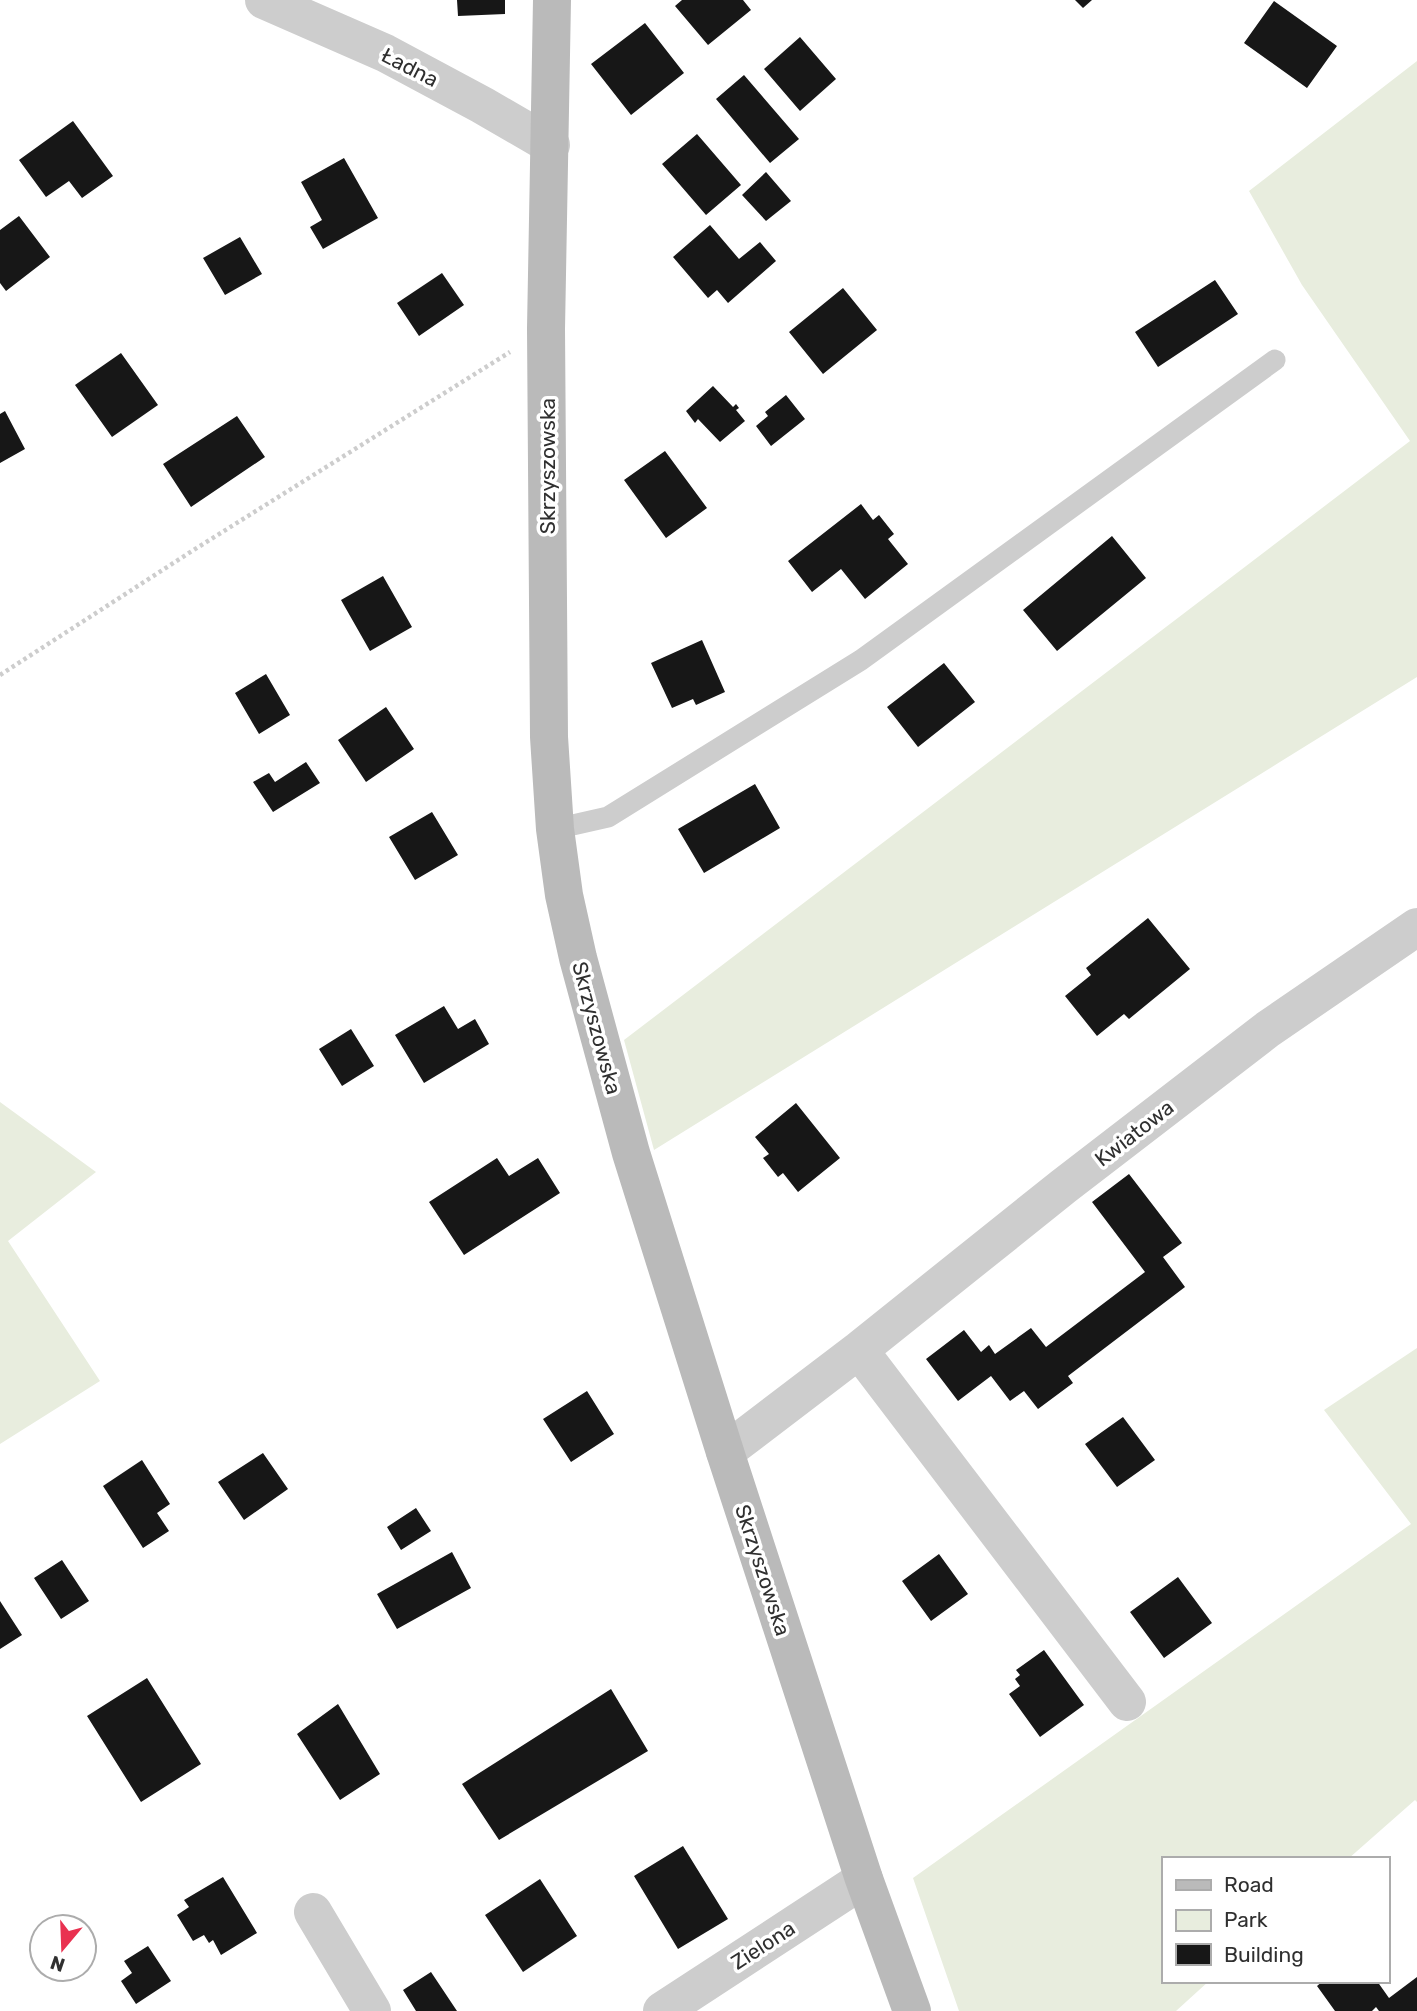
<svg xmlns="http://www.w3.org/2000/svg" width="1417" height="2011" font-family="Rubik,sans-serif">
<rect width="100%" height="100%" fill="#fff"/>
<path fill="#e8edde" d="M1417,61V677L654,1150L624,1040L1410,441L1302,285L1249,191Z
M0,1102L96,1172L8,1241L100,1381L0,1444Z
M1417,1348V1802L1415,1800L1348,1859H1163V1981H1209L1176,2011H959L913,1878L1411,1524L1324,1410Z"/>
<path fill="#171717" d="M457,0H505V14L458,16Z
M682,0H743L751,10L708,45L675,6Z
M1075,0H1092L1083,8Z
M1274,1L1337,46L1307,88L1244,43Z
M645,23L684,73L631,115L591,64Z
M800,37L836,79L800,111L764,69Z
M744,75L799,139L770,163L716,99Z
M73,121L113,176L82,198L69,181L46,197L19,160Z
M697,134L741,185L706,215L662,164Z
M344,158L378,218L323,249L310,227L322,220L301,182Z
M766,172L791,201L766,221L742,195Z
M19,216L50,257L6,291L0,283V230Z
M710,225L739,259L760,242L776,261L728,303L717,290L708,298L673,257Z
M240,237L262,274L225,295L203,258Z
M442,273L464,305L419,336L397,303Z
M1215,280L1238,314L1158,367L1135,332Z
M843,288L877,330L823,374L789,332Z
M121,353L158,405L112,437L75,385Z
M713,386L733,407L736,404L739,408L736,410L745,421L720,442L698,419L695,423L686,411Z
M786,395L805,419L771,446L756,426L768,416L765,412Z
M5,411L25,449L0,463V414Z
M237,416L265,457L191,507L163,464Z
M665,451L707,508L666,538L624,480Z
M861,504L873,520L879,515L894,534L888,539L908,564L865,599L841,569L812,592L788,561Z
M1112,536L1146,578L1057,651L1023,610Z
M383,576L412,627L370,651L341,600Z
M702,640L725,692L696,705L693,699L672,708L651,663Z
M944,663L975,702L918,747L887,707Z
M266,674L290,715L259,734L235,693Z
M386,707L414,749L366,782L338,740Z
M306,762L320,783L273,812L253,782L269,773L275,782Z
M755,784L780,828L704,873L678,829Z
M432,812L458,855L415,880L389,837Z
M1148,918L1190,969L1129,1019L1124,1014L1097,1036L1065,996L1091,975L1086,968Z
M444,1006L458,1029L475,1019L489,1044L424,1083L395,1035Z
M351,1029L374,1066L342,1086L319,1049Z
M796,1103L840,1158L798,1192L783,1173L778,1177L763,1158L769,1154L755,1137Z
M497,1158L509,1176L538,1158L560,1193L464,1255L429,1202Z
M1129,1174L1182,1243L1163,1257L1185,1287L1068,1376L1073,1383L1038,1409L1024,1391L1010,1401L991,1376L958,1401L926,1359L964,1330L981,1352L989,1345L995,1354L1031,1328L1046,1347L1145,1272L1092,1202Z
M587,1391L614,1434L571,1462L543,1419Z
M1123,1417L1155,1460L1117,1487L1085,1444Z
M263,1453L288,1489L244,1520L218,1482Z
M142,1460L170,1504L157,1513L169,1531L143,1548L103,1486Z
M416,1508L431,1531L401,1550L387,1527Z
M452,1552L471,1588L397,1629L377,1594Z
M939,1554L968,1594L931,1621L902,1581Z
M62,1560L89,1601L61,1619L34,1578Z
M1178,1577L1212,1623L1164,1658L1130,1612Z
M0,1601L22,1635L0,1649Z
M1044,1650L1084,1705L1040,1737L1009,1694L1020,1686L1015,1679L1020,1675L1016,1670Z
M147,1678L201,1764L141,1802L87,1716Z
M611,1689L648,1751L499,1840L462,1784Z
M338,1704L380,1774L340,1800L297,1734Z
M683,1846L728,1919L678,1949L634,1876Z
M223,1877L257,1933L221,1955L213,1940L209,1943L204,1935L193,1941L177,1915L189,1907L184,1900Z
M540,1879L577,1936L523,1972L485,1915Z
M148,1946L171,1981L136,2004L121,1981L132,1973L124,1961Z
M431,1972L457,2011H416L403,1990Z
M1417,1977V2011H1379L1376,2007L1372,2011H1335L1317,1986L1323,1981H1377L1389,1998Z"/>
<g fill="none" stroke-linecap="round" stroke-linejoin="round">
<path stroke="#cdcdcd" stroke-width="4.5" stroke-dasharray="3.5 3.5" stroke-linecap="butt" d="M0,675L192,551L510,352"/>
<path stroke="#cdcdcd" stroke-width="21" d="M555,829L608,817L861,660L1275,360"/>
<path stroke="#cdcdcd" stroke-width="38" d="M264,0L385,53L482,105L551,145
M859,1350L1127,1702
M725,1452L859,1350L1064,1186L1268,1029L1417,927
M313,1912L372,2011
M662,2011L864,1879"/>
<path stroke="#bababa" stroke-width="38" d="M552,0L546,329L549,737L555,829L564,895L578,958L631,1153L725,1452L864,1879L912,2011"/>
</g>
<g text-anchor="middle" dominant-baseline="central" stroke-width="7" stroke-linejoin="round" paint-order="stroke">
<g font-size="21" fill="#303030" stroke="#fff">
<text transform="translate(410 67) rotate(27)">Ładna</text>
<text transform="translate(547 466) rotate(-90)">Skrzyszowska</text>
<text transform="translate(597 1028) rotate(75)">Skrzyszowska</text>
<text transform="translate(1134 1133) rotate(-38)">Kwiatowa</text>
<text transform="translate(763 1570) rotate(72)">Skrzyszowska</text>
<text transform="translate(763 1945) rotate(-33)">Zielona</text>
</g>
</g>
<rect x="1162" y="1857" width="228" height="126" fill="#ffffff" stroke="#acacac" stroke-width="2"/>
<rect x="1176" y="1880" width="35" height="10" fill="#bababa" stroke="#acacac" stroke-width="2"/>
<text x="1224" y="1892" font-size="21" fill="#303030">Road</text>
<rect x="1176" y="1910" width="35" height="21" fill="#e8edde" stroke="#acacac" stroke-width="2"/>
<text x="1224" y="1927" font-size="21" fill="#303030">Park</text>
<rect x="1176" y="1944" width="35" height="21" fill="#171717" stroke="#acacac" stroke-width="2"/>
<text x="1224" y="1962" font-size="21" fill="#303030">Building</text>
<g transform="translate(63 1948) rotate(199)"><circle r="33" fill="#ffffff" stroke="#acacac" stroke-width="2"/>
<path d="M0-5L12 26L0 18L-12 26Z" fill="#e93150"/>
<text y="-10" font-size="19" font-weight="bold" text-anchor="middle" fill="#303030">N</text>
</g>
</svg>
